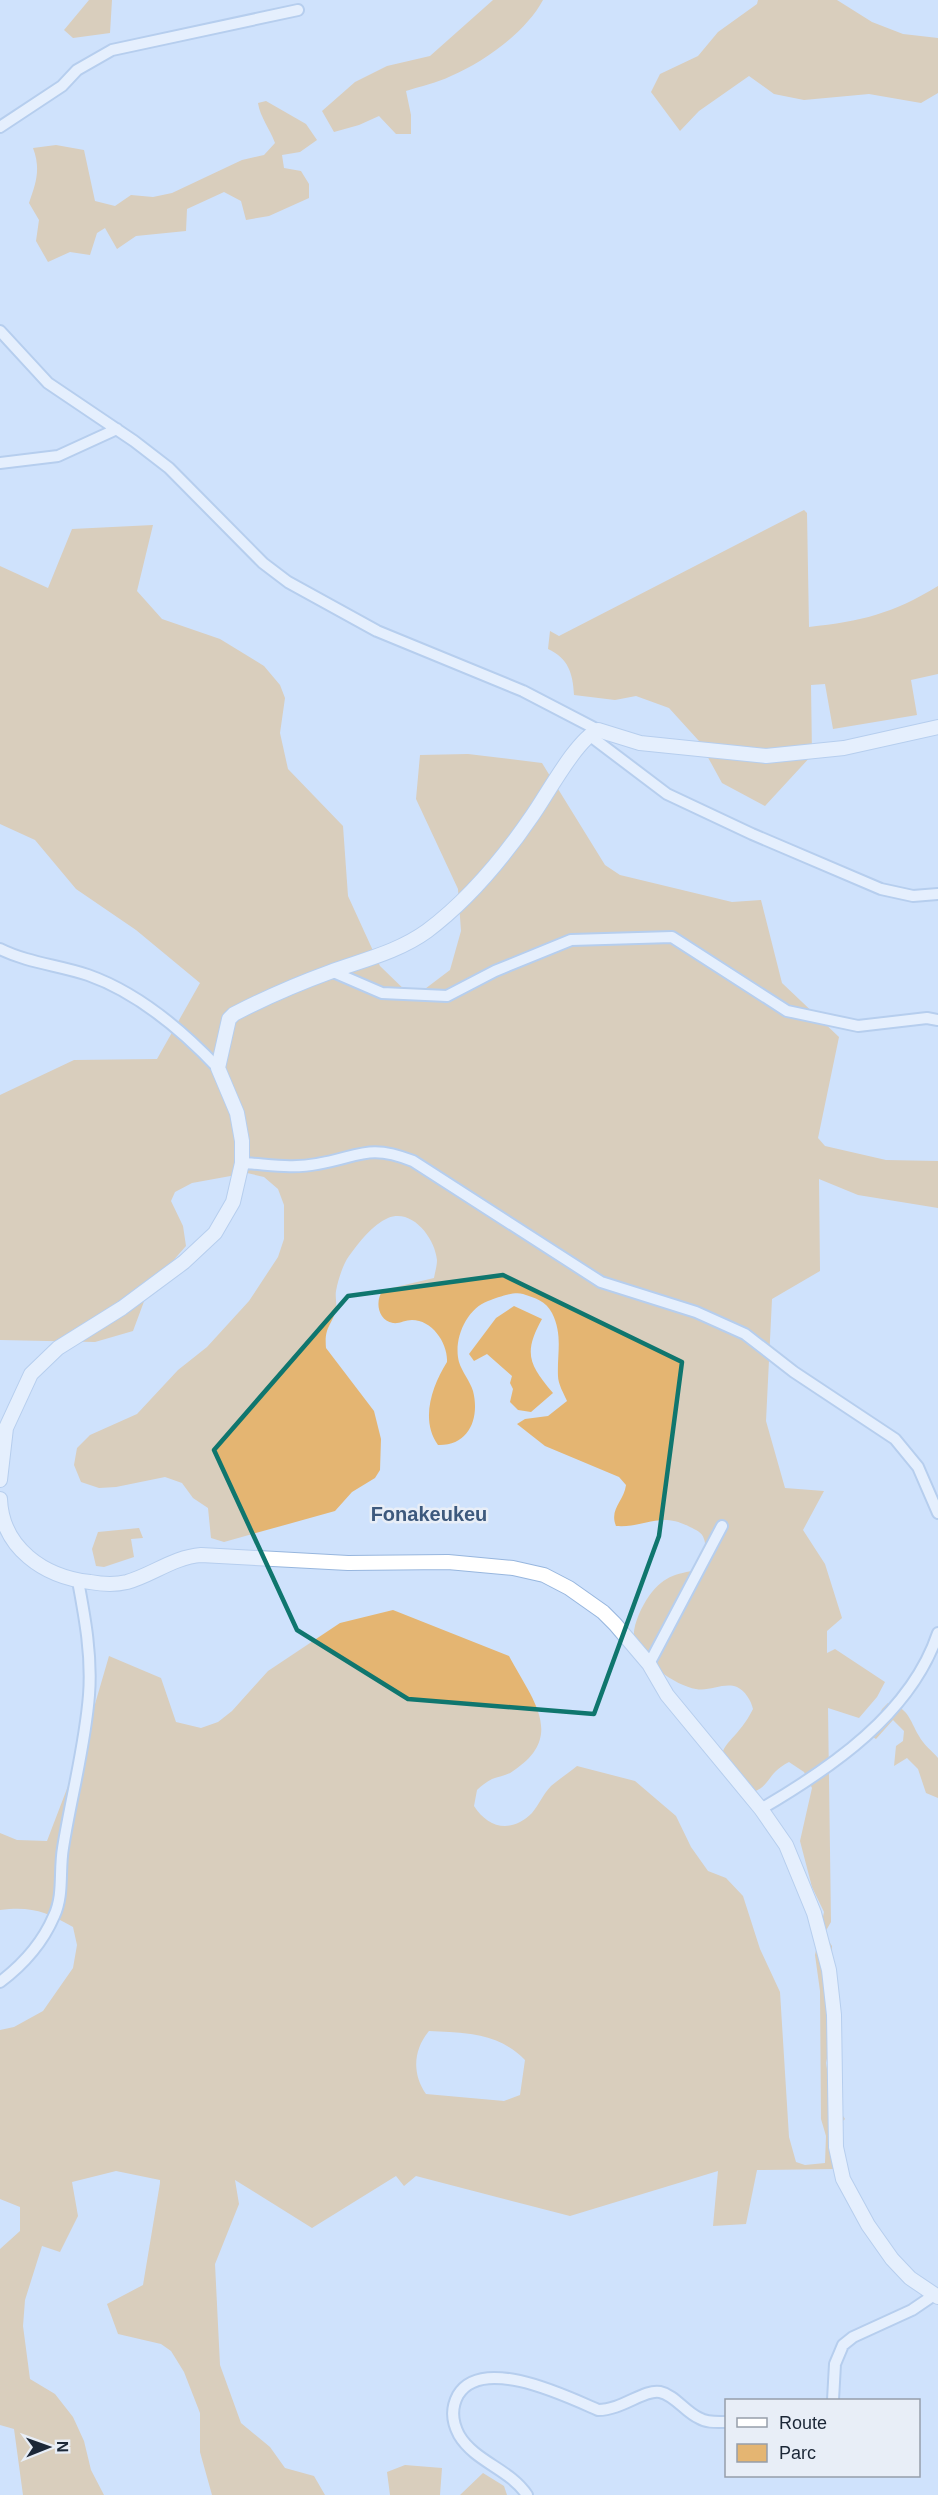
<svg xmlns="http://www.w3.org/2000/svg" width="938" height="2495" font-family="Helvetica,sans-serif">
<rect width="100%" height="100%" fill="#cfe2fc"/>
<path fill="#e4b572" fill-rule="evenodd" d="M89,0H112L110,33L73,38L64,30Z
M493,0H543C526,32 484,62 451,76C437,83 421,86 406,91L411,115V134H396L379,116L359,125L334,132L322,111L355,82L387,66L430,56Z
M758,0H837L872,22L903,34L938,38V93L921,103L869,94L804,100L774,94L749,76L699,111L680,131L651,92L660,74L698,56L718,32L757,4Z
M266,101L306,124L317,140L300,152L282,155L284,168L301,171L309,184V198L269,216L246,220L241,201L224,192L187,209L186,231L136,236L117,249L105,228L97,233L90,255L70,252L48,262L36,241L39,220L29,203C36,183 41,169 33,148L56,145L84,150L95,201L115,206L131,195L153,197L172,193L242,160L264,155L275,143C270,129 260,117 258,103Z
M804,510L807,513L809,627C862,621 892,614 938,586V674L911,680L917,715L833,729L825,684L811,685L812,755L765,806L722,783L699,741L669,708L636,696L615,700L574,695C573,673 568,658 548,649L550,631L559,636Z
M153,525L137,591L162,619L220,639L264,666L280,685L285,698L280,733L288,769L343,826L348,896L380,966L413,998L450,970L461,931L458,889L416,799L420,755L468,754L542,763L605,865L620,875L732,902L761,900L782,983L839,1037L818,1138L825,1146L886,1160L938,1161V1208L858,1195L819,1179L820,1271L772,1299L766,1421L785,1488L824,1491L803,1530L825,1564L842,1618L827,1631V1653L835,1649L885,1682L877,1697L859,1718L828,1708L831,1922L824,1934L832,1946L833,2030L826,2063L832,2099L845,2119L829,2134L836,2169L757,2170L746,2224L713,2226L718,2171L570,2216L416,2176L404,2186L396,2176L312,2228L235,2180L239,2204L215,2264L220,2365L241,2423L270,2447L285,2468L314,2476L325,2495H212L200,2452V2413L184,2372L171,2351L161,2344L118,2334L107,2304L143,2285L160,2183V2180L116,2171L72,2182L78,2216L60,2252L42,2246L25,2300L23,2326L30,2379L55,2394L73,2417L84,2441L91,2470L104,2495H23L14,2429L0,2425V2249L20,2231V2207L0,2199V2030L14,2027L43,2011L73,1968L77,1945L73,1927C46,1912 32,1906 0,1910V1833L17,1840L47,1841L81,1752L109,1656L161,1678L176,1722L201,1728L218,1722L232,1711L268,1671L340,1623L393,1610L509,1656C531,1698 567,1736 513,1771C507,1776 499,1776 492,1779C486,1782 481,1786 477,1790L474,1806C488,1828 511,1834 532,1813C539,1805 543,1794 551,1786C559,1779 569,1773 577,1766L635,1781L676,1816L691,1847L708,1871L726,1878L743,1896L760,1949L780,1992L789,2137L796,2162L805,2165L825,2163L826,2136L821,2119L820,1991L815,1955L824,1912L812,1887L800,1841L812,1788L804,1772L789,1762C762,1776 774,1790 740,1795C703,1741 731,1753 753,1709C751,1700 745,1691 737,1687C724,1682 709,1692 696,1689C676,1686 639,1660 634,1639C632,1626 642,1606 649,1596C666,1573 677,1575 704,1568C704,1559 707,1547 704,1539C702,1532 696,1530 690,1527C659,1511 647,1528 616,1526C609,1509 624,1501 626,1485L619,1477L545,1446L517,1424L525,1419L548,1416L567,1401C564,1394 558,1384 558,1376C557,1353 563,1335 552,1313C546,1301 535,1298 523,1294C513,1291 497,1298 488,1301C466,1309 453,1340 459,1362C462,1372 470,1381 473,1391C480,1418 469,1446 438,1445C420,1420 432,1386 447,1362C448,1343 432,1320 412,1320C405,1320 399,1324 393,1323C377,1320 375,1300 383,1290L434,1278C435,1272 437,1266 437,1260C435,1238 412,1208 388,1218C372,1225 359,1242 349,1256C343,1264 338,1280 336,1291C335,1296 337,1303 336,1309C332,1326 324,1326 326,1348L374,1411L381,1439L380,1470L375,1478L352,1492L335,1511L224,1542L211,1538L208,1508L193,1498L182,1483L165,1477L116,1487L99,1488L81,1482L74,1465L77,1448L90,1435L137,1414L178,1370L207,1347L249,1301L278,1257L284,1239V1205L278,1189L264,1177L247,1173L192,1183L175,1192L171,1201L183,1226L186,1246L149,1288L133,1331L95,1342L0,1340V1095L74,1060L157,1059L200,983L136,930L76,889L35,840L0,824V566L48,588L72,529ZM429,2031C464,2033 498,2032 525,2060L520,2095L504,2101L426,2094C412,2074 413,2050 429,2031Z
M514,1306L542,1319C523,1353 529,1365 553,1393L531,1412L518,1410L510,1402L513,1389L510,1383L512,1376L487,1354L474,1361L469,1354L496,1318Z
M139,1528L143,1538L131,1539L134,1557L104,1567L96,1566L92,1549L98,1532Z
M888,1703C909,1708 909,1719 919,1736C923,1744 932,1751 938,1758V1798L926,1793L918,1769L907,1758L894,1766L896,1746L903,1741L904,1731L893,1720L876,1739L871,1736L882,1709Z
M405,2465L442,2468L440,2495H390L387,2472Z
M483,2473L504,2486L507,2495H460Z"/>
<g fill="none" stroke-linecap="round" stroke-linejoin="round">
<g stroke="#97b6de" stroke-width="14">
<path id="street" d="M0,127L62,86L77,70L112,50L298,10
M0,331L48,383L134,441L169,468L263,563L288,582L377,631L523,691L598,730
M0,463L58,456L117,429
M589,735L667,794L752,834L881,889L913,896L938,894
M0,949C28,963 59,965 88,975C139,993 182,1030 218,1068
M331,971L382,993L447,996L495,971L571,940L672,937L787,1011L858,1026L927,1018L938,1020
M242,1163C266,1164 292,1169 317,1164C359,1157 368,1143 413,1161L601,1282L696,1312L745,1334L794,1372L895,1439L918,1467L938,1513
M649,1664L722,1526
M761,1809C831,1768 911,1714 938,1633
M0,1982C24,1964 42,1944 54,1916C64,1895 59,1871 63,1848C71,1797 85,1747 89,1695C92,1656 85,1618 78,1581
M833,2400L835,2364L843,2345L853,2337L912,2310L934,2295
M527,2495C510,2469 475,2462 459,2435C452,2422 451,2408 458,2395C482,2355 566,2396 598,2410C622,2410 644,2389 660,2392C675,2395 685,2412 699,2418C707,2423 717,2422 726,2422"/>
</g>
<g stroke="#97b6de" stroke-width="16">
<path id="secondary" d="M0,1480L6,1428L31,1374L58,1348L122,1308L184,1262L215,1233L233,1202L242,1163V1141L237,1113L218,1068L229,1019L234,1014C265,998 297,984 330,972C363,960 398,952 427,931C467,901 504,857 532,816C547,795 576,740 598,730L640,743L766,756L844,748L938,727
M0,1499C2,1548 44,1577 90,1582C101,1584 115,1585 127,1582C152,1575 174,1557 201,1555L348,1563L448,1562L513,1568L544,1575L569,1588L603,1612L615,1624L649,1664L667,1695L761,1809L786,1845L814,1913L829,1970L834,2015L836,2147L843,2179L868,2225L892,2259L910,2278L938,2297"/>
</g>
<use href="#street" stroke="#fff" stroke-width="10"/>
<use href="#secondary" stroke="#fff" stroke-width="14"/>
</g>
<path d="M0 0H938V2495H0ZM503,1275L682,1362L659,1536L594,1714L408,1699L297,1630L214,1450L348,1296Z" fill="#cfe2fc" fill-opacity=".55" fill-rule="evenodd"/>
<path fill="none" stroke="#0f766e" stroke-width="4.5" stroke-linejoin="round" d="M503,1275L682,1362L659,1536L594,1714L408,1699L297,1630L214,1450L348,1296Z"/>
<g text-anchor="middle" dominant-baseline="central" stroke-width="5" stroke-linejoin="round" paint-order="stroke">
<g font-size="20" font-weight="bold" fill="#3d597d" stroke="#e8eef7">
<text x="429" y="1514">Fonakeukeu</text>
</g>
</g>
<rect x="725" y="2399" width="195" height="78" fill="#e8eef7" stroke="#969eaa" stroke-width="1.5"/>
<rect x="737" y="2418" width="30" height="9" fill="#ffffff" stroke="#969eaa" stroke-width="1.5"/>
<text x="779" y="2429" font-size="18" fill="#1b2737">Route</text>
<rect x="737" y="2444" width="30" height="18" fill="#e4b572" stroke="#969eaa" stroke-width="1.5"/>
<text x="779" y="2459" font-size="18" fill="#1b2737">Parc</text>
<g transform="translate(48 2447) rotate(89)" stroke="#e8eef7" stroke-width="4.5" paint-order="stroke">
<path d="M0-4.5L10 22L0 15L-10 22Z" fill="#1b2737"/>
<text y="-9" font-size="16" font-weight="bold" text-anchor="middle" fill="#1b2737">N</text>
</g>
</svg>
